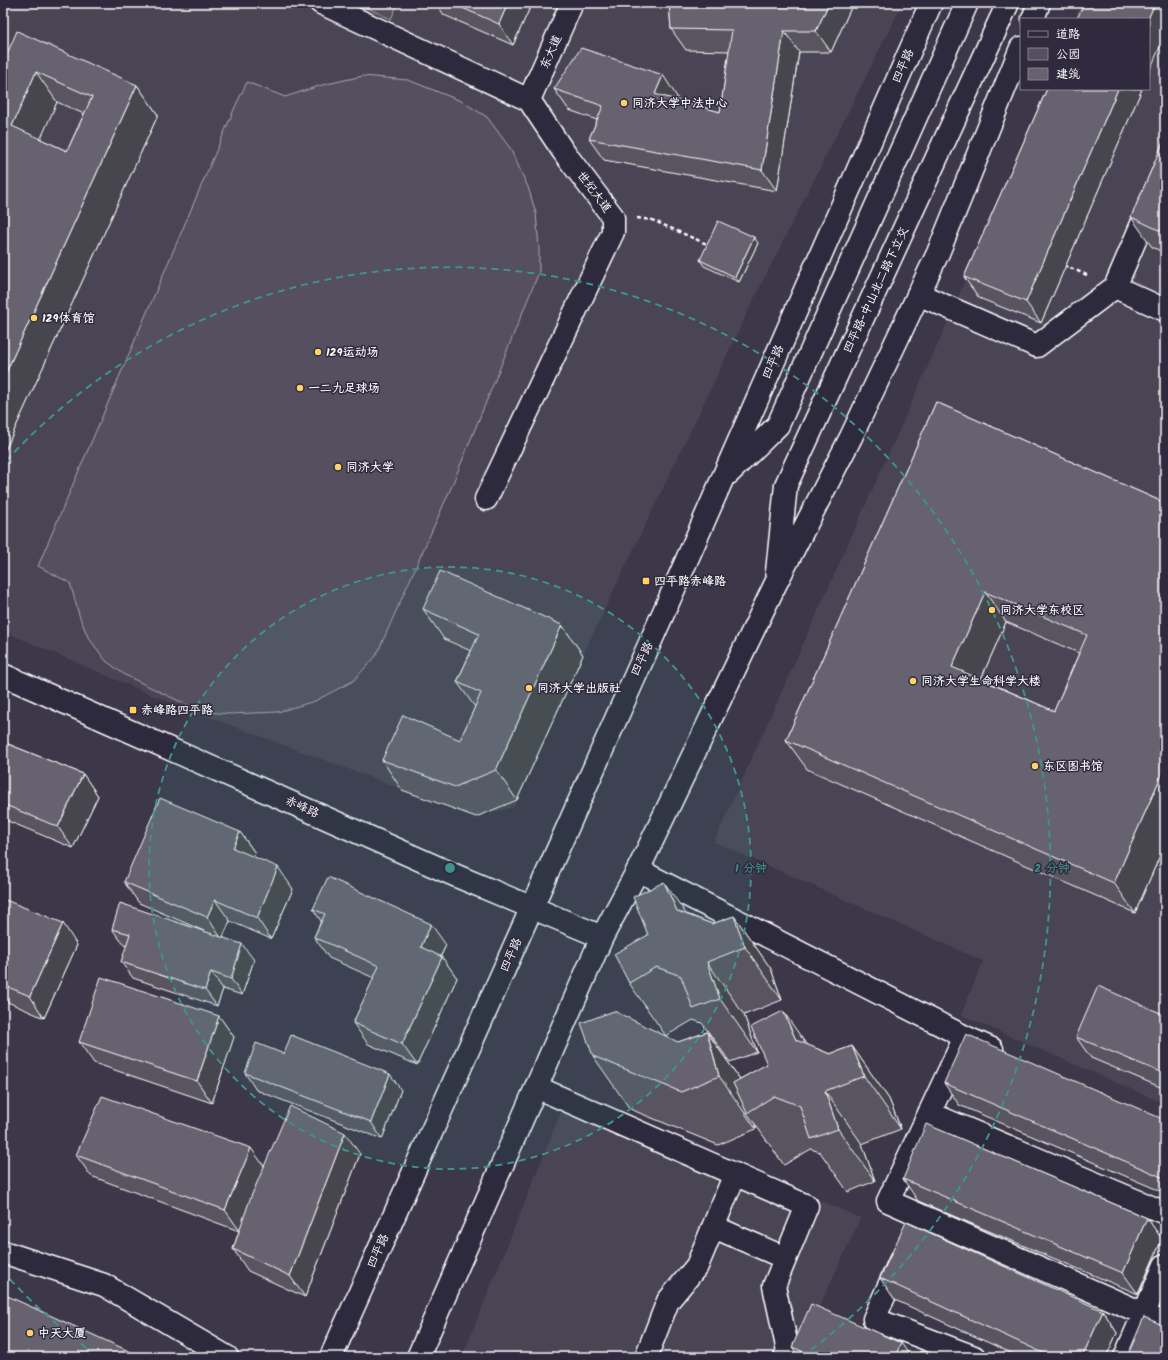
<svg xmlns="http://www.w3.org/2000/svg" width="1168" height="1360" font-family="Kalam,'LXGW WenKai TC',sans-serif">
<rect width="100%" height="100%" fill="#3c3749"/>
<filter id="ink" filterUnits="userSpaceOnUse"><feTurbulence type="fractalNoise" baseFrequency=".025" numOctaves="2"/><feDisplacementMap in="SourceGraphic" scale="8" xChannelSelector="R" yChannelSelector="G"/><feConvolveMatrix kernelMatrix="1 2 1 2 8 2 1 2 1" color-interpolation-filters="sRGB"/></filter>
<g filter="url(#ink)">
<path fill="#494455" d="M3,3H903L752,303L583,655L514,807L476,817L156,697L3,631Z
M1081,3H1165V1104L961,1015L983,961L714,842L945,328L1045,89H1149V19H1075Z
M569,1092L861,1218L796,1357H462Z"/>
<path fill="#555060" stroke="#aaa8b0" d="M356,3H398L391,19Z
M363,76L408,80L461,101L487,117L510,148L528,187L536,213L539,248V272L451,488L376,656L353,681L315,701L278,712L230,714L208,712L185,704L125,675L106,661L88,637L80,618L70,583L38,566L235,107L247,82L285,97L322,85Z"/>
<g fill="none" stroke-linecap="round" stroke-linejoin="round">
<g stroke="#fff" stroke-width="25">
<path id="minor" d="M321,3L529,100L563,151L613,217V232L486,499
M529,100L572,3
M1115,287L1165,170
M918,294L1037,346L1115,287L1165,310
M3,675L459,877L602,937
M638,870L965,1037L992,1049
M965,1037L888,1201L1165,1323
M536,1087L807,1206L774,1286L788,1351L785,1357
M929,1113L1165,1213
M714,1227L785,1258
M3,1252L104,1285L227,1357
M900,1261L874,1319L974,1357
M646,1357L668,1301L697,1266L735,1174
M1125,1357L1165,1265"/>
</g>
<g stroke="#fff" stroke-width="25">
<path id="major" d="M1033,19L1039,3
M729,473L778,425L967,3
M777,572L786,485L1008,3
M331,1357L674,589L931,3
M418,1357L602,937L638,870L775,585L851,437L938,253L1021,48"/>
</g>
<path stroke="#fff" stroke-width="2.5" stroke-dasharray="4 3" stroke-linecap="butt" d="M637,218L652,220L709,245
M1064,265L1089,276"/>
<use href="#minor" stroke="#2f2a3d" stroke-width="22"/>
<use href="#major" stroke="#2f2a3d" stroke-width="22"/>
</g>
<path fill="#585460" stroke="#fff" fill-rule="evenodd" d="M436,3H532L513,45L444,15Z
M669,3H853L831,52H799L777,191L604,160L589,139L597,120L569,110L554,89L677,97L676,100L720,112L729,51L686,50L671,29Z
M3,63L137,85L158,115L3,455ZM57,102L84,114L67,151L40,139Z
M1047,89H1142L1041,323L979,298L964,277Z
M1165,138V253L1152,247L1131,217Z
M758,243L739,282L704,266L700,260Z
M936,402L1165,503V844L1135,913L807,769L786,740ZM1006,622L1079,653L1054,711L981,679Z
M423,609L562,625L583,655L517,800L476,817L402,790L382,760L460,740L475,707L457,682L471,651L444,639Z
M3,742L83,774L98,796L73,848L3,819Z
M240,832L255,853L253,857L293,889L271,939L230,921L223,937L254,960L242,995L223,989L217,1006L133,978L121,962L127,946L124,945L112,929L204,931L139,903L124,882Z
M3,899L77,945L44,1018L3,1000Z
M313,909L446,945L441,956L457,978L417,1065L368,1044L353,1023L374,978L329,958L314,937L321,921Z
M687,914L712,924L734,916L771,969L782,1000L744,1015L757,1052L730,1062L702,1023L693,1020L666,1036L629,983Z
M1165,1015V1089L1091,1058L1076,1037Z
M219,1016L234,1037L212,1103L94,1063L79,1042Z
M707,1032L740,1079L805,1044L830,1054L852,1046L889,1099L901,1129L862,1144L875,1181L848,1192L820,1152L811,1149L784,1165L755,1124L756,1129L718,1145L630,1109L593,1056L678,1042Z
M284,1054L401,1090L382,1139L256,1090L245,1073Z
M944,1083L1165,1120V1193L959,1105Z
M360,1154L305,1297L248,1271L233,1249L239,1231L91,1176L76,1155L264,1166Z
M903,1179L1147,1218L1162,1239L1138,1294L918,1201Z
M880,1278L1103,1311L1117,1333L1106,1357H1020L895,1300Z
M792,1347L911,1357H799Z"/>
<path fill="#47454e" stroke="#fff" d="M508,3H532L513,45L499,24Z
M829,3H853L831,52L816,31Z
M1155,3H1165V35L1149,72V19H1148Z
M784,31L799,52L777,191L762,170Z
M36,72L57,102L33,156L12,126Z
M663,75L677,97L670,115L655,94Z
M137,85L158,115L3,455V379Z
M1118,89H1142L1041,323L1026,302Z
M754,237L758,243L739,282L735,277Z
M985,592L1006,622L973,697L952,667Z
M562,625L583,655L517,800L496,770Z
M1165,767V844L1135,913L1114,883Z
M83,774L98,796L73,848L58,827Z
M240,832L255,853L247,869L233,848Z
M278,867L293,889L271,939L257,918Z
M664,882L701,935L677,911Z
M215,900L230,921L222,939L207,917Z
M734,916L771,969L782,1000L745,947Z
M63,923L77,945L44,1018L30,996Z
M431,924L446,945L435,968L421,947Z
M242,944L254,960L242,995L231,979Z
M442,957L457,978L417,1065L402,1044Z
M707,962L744,1015L757,1052L720,999Z
M211,972L223,989L217,1006L205,990Z
M783,1011L820,1064L796,1040Z
M219,1016L234,1037L212,1103L197,1081Z
M707,1032L744,1085L747,1113L755,1124L756,1129L719,1076Z
M852,1046L889,1099L901,1129L864,1076Z
M390,1074L401,1090L382,1139L371,1122Z
M825,1091L862,1144L875,1181L838,1129Z
M345,1133L360,1154L305,1297L290,1276Z
M251,1148L266,1169L240,1231L225,1210Z
M1147,1218L1162,1239L1138,1294L1123,1273Z
M1103,1311L1117,1333L1106,1357H1082Z
M901,1343L911,1357H895Z"/>
<path fill="#666270" stroke="#fff" fill-rule="evenodd" d="M451,3H508L499,24Z
M669,3H829L816,31H784L762,170L589,139L603,106L554,89L581,48L663,75L655,94L720,112L732,30L671,29Z
M1084,3H1155L1148,19H1077Z
M17,31L137,85L3,379V63ZM36,72L92,97L67,151L12,126Z
M1047,89H1118L1026,302L964,277Z
M1165,138V233L1131,217Z
M718,221L754,237L735,277L700,260Z
M936,402L1165,503V767L1114,883L786,740ZM985,592L1087,635L1054,711L952,667Z
M440,571L562,625L496,770L455,787L382,760L403,715L460,740L481,693L457,682L479,634L423,609Z
M3,742L83,774L58,827L3,804Z
M160,798L240,832L233,848L278,867L257,918L215,900L207,917L124,882Z
M328,877L431,924L421,947L442,957L402,1044L353,1023L379,966L314,937L325,914L313,909Z
M664,882L677,911L712,924L734,916L745,947L707,962L720,999L693,1009L681,976L656,967L629,983L614,954L648,935L633,897Z
M3,899L63,923L30,996L3,985Z
M120,903L242,944L231,979L211,972L205,990L121,962L130,934L112,929Z
M101,977L219,1016L197,1081L79,1042Z
M1098,986L1165,1015V1074L1076,1037Z
M614,1011L678,1042L707,1032L719,1076L681,1092L593,1056L581,1023Z
M783,1011L796,1040L830,1054L852,1046L864,1076L825,1091L838,1129L811,1139L800,1106L774,1096L747,1113L733,1083L767,1064L751,1027Z
M966,1034L1165,1120V1176L1164,1178L944,1083Z
M291,1035L390,1074L371,1122L245,1073L256,1043L284,1054Z
M102,1096L251,1148L225,1210L76,1155Z
M290,1106L345,1133L290,1276L233,1249L250,1199Z
M926,1124L1147,1218L1123,1273L903,1179Z
M906,1222L1103,1311L1082,1357H1052L880,1278Z
M3,1294L142,1357H3Z
M811,1304L901,1343L895,1357H815L792,1347Z
M1144,1317L1165,1326V1357H1127Z
M920,1351L934,1357H918Z"/>
</g>
<circle cx="450" cy="868" r="301" fill="#3f918b" fill-opacity=".12"/>
<g fill="none" stroke="#3f918b" stroke-width="2" stroke-dasharray="7 5">
<circle cx="450" cy="868" r="301"/>
<path d="M96 1355A602 602 0 0 1 6 1275M6 461A602 602 0 1 1 804 1355"/>
</g>
<g fill="#ffd166" stroke="#2f2a3d" stroke-width="1.5">
<circle cx="624" cy="103" r="4"/>
<circle cx="34" cy="318" r="4"/>
<circle cx="318" cy="352" r="4"/>
<circle cx="300" cy="388" r="4"/>
<circle cx="338" cy="467" r="4"/>
<rect x="642" y="577" width="8" height="8" rx="2"/>
<circle cx="992" cy="610" r="4"/>
<circle cx="913" cy="681" r="4"/>
<circle cx="529" cy="688" r="4"/>
<rect x="129" y="706" width="8" height="8" rx="2"/>
<circle cx="1035" cy="766" r="4"/>
<circle cx="30" cy="1333" r="4"/>
</g>
<g text-anchor="middle" dominant-baseline="central" stroke-width="3" stroke-linejoin="round" paint-order="stroke">
<g font-size="12" fill="#fff" stroke="#2f2a3d">
<text transform="translate(551 52) rotate(-66)">东大道</text>
<text transform="translate(903 66) rotate(-66)">四平路</text>
<text transform="translate(594 192) rotate(53)">世纪大道</text>
<text transform="translate(876 290) rotate(-65)">四平路-中山北二路下立交</text>
<text transform="translate(773 362) rotate(-66)">四平路</text>
<text transform="translate(642 659) rotate(-65)">四平路</text>
<text transform="translate(302 807) rotate(24)">赤峰路</text>
<text transform="translate(511 955) rotate(-66)">四平路</text>
<text transform="translate(378 1251) rotate(-66)">四平路</text>
</g>
<g font-size="12" font-weight="bold" fill="#fff" stroke="#2f2a3d" text-anchor="start">
<text x="632" y="103">同济大学中法中心</text>
<text x="42" y="318">129体育馆</text>
<text x="326" y="352">129运动场</text>
<text x="308" y="388">一二九足球场</text>
<text x="346" y="467">同济大学</text>
<text x="654" y="581">四平路赤峰路</text>
<text x="1000" y="610">同济大学东校区</text>
<text x="921" y="681">同济大学生命科学大楼</text>
<text x="537" y="688">同济大学出版社</text>
<text x="141" y="710">赤峰路四平路</text>
<text x="1043" y="766">东区图书馆</text>
<text x="38" y="1333">中天大厦</text>
</g>
</g>
<circle cx="450" cy="868" r="6" fill="#3f918b" stroke="#2f2a3d" stroke-width="2"/>
<g font-size="12" text-anchor="middle" font-weight="bold" fill="#3f918b" stroke="#2f2a3d" stroke-width="3" stroke-linejoin="round" paint-order="stroke">
<text x="751" y="872">1 分钟</text>
<text x="1052" y="872">2 分钟</text>
</g>
<rect width="1168" height="1360" fill="none" stroke="#2f2a3d" stroke-width="16"/>
<rect x="8" y="8" width="1152" height="1344" fill="none" stroke="#fff" stroke-width="1.5" filter="url(#ink)"/>
<rect x="1020" y="18" width="130" height="72" fill="#2f2a3d" stroke="#827f8b"/>
<rect x="1028" y="31" width="20" height="6" fill="#2f2a3d" stroke="#827f8b"/>
<text x="1056" y="38" font-size="12" fill="#ffffff">道路</text>
<rect x="1028" y="48" width="20" height="12" fill="#555060" stroke="#827f8b"/>
<text x="1056" y="58" font-size="12" fill="#ffffff">公园</text>
<rect x="1028" y="68" width="20" height="12" fill="#666270" stroke="#827f8b"/>
<text x="1056" y="78" font-size="12" fill="#ffffff">建筑</text>
</svg>
